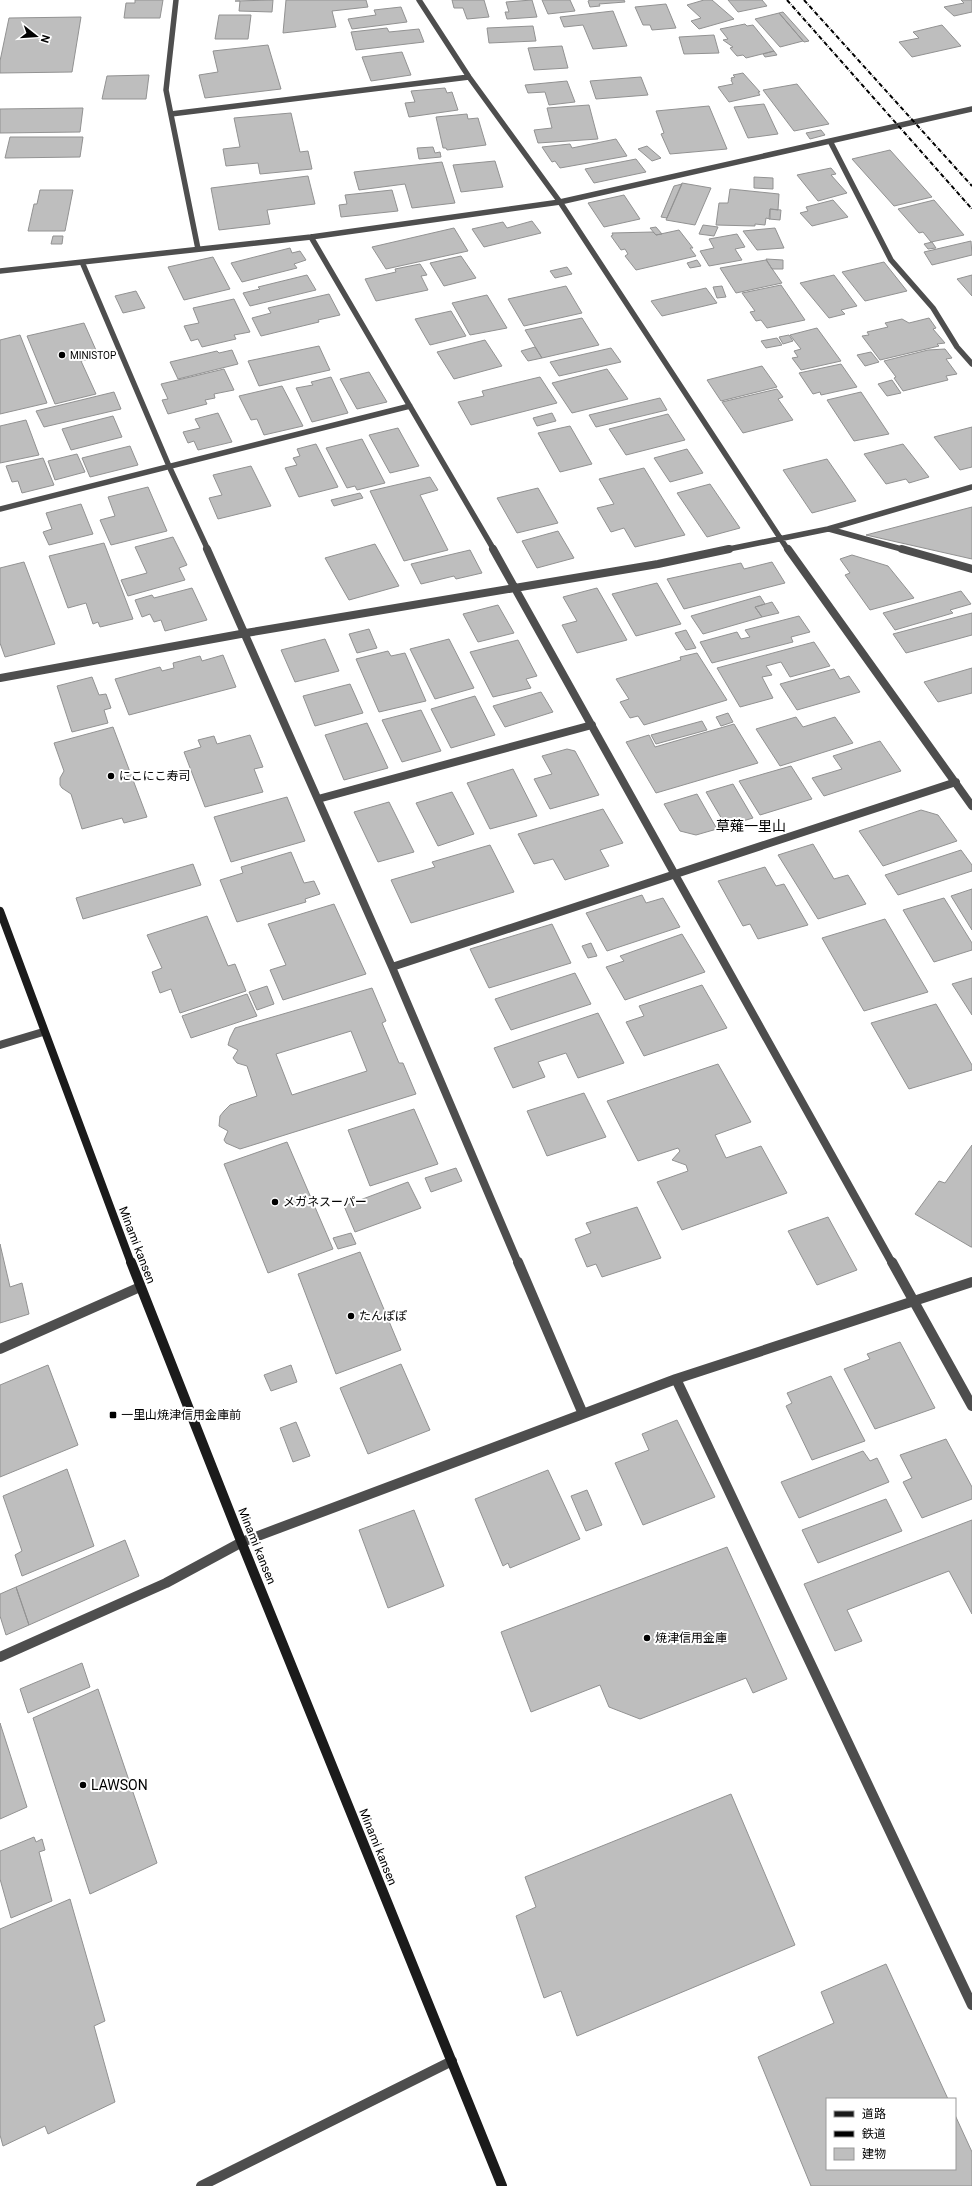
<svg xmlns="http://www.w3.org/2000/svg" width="972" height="2186" font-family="Roboto,'Noto Sans JP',sans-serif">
<rect width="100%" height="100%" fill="#fff"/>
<path fill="#bebebe" stroke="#929292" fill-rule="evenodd" d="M135,0H163L160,18H124L126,3H135Z
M273,0L272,12L239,11L240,1H235Z
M286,0H366L368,7L332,11L336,27L283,33Z
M452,0H484L489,17L467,19L463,8H454Z
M532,0L537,17L507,19L505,12H509L506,2Z
M542,0H570L575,11L548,14Z
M590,0H624L625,2L599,4L600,6L590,7L588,1Z
M704,0H712L734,19L699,29L691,21L701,18L687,5Z
M728,0H762L767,6L738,12Z
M961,0H972V12L954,16L944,7L964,3Z
M666,4L676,28L652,30L650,25H643L635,7Z
M401,7L407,22L352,29L348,19L376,15L374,10Z
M613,11L627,46L593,49L583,25L564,27L560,17Z
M783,12L809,41L804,42L779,13Z
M779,13L803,41L780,47L755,19Z
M219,15H251L248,39H215Z
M81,17L72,72L0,73V61L9,18Z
M745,24L747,26L753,25L774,51L746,58L743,55L737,56L730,48L733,47L723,40L728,39L720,29Z
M942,25L961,46L912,57L899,42L919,38L913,32Z
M533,26L536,41L489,43L487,28Z
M387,28L389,32L419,29L424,42L356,50L351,32Z
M714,35L719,53L684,54L679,37Z
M268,45L281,89L205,98L199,75L218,72L213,51Z
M562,46L568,68L534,70L528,48Z
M774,51L777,55L765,57L763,54Z
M402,52L411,75L371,81L362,57Z
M743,73L760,92H758L760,95L729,102L718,87L733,84L731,80H732L731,78L735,77L733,75Z
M149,75L146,99H102L107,76Z
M641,77L648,95L596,99L590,81Z
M567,81L575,102L549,105L545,92L528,93L525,85Z
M797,84L829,124L794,131L763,90Z
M445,88L447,93L452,92L458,110L409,117L405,103L415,102L411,91Z
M764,104L778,134L748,138L734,107Z
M589,105L598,139L538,143L534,130L552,128L547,108Z
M709,106L727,149L670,154L661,134L664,133L656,111Z
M83,108L80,132L0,133V109Z
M291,113L300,152L308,151L312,169L260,174L258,163L226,166L223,149L240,147L234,118Z
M467,114L468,119L478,118L486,145L447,150L446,148H443L436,117Z
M821,130L825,135L810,139L806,133Z
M10,137H83L80,157L5,158Z
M616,139L627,156L560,168L555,161L552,162L542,147L570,144L572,148Z
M647,146L661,158L652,161L638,149Z
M433,147L435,153L440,152L441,157L419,159L417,148Z
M890,150L932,197L894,206L852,159Z
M636,159L646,172L594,183L585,169Z
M495,161L503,187L461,192L453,165Z
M442,162L455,203L412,208L405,184L359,190L354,172Z
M831,168L836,174L831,175L847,193L818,201L797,175Z
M308,176L315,204L267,210L270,224L219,230L211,188Z
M754,177L773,178V189L754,188Z
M682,183L711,188L695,225L666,220Z
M682,184L667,218L661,217L674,186Z
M730,189L779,194L778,210L770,209V219L766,218L765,225L755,224V226L716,225L719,203H728Z
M40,190H73L65,231H28L34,204H37Z
M392,190L398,211L341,217L339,205L347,204L345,195Z
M624,195L640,219L604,227L588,203Z
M833,200L848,217L812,226L800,213L808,211L806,207Z
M934,200L964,235L931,242L923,232L919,233L898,209Z
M770,209L781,210L780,220L769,219Z
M532,221L541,233L484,247L472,229L503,222L507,228Z
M703,225L718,227L714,236L699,234Z
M656,227L662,234L656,235L650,228Z
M454,228L468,251L386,269L372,247Z
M775,228L784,248L757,250L743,231Z
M679,230L693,248H690L696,256L636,270L625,256L628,254L625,249L621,250L611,236L613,235L612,233L653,232L656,235Z
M737,234L745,247L735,249L742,260L709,266L700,251L714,248L709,239Z
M53,236H63L62,244H51Z
M971,241L972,255L932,265L924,252Z
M932,242L936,248L928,249L924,244Z
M290,248L292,253L300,251L306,260L294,264L297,268L242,282L231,263Z
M461,256L476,278L444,286L430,263Z
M213,257L230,289L184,300L168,267Z
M766,259L783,260V269H772Z
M697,260L701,266L690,268L687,263Z
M766,260L782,283L736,293L720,268Z
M884,262L907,291L865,301L842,272Z
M420,264L427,275L421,276L428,290L376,301L365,279L396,272L395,269Z
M567,267L572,274L555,278L550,271Z
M307,275L316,290L250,306L243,293L260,289L258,287Z
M834,275L857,306L841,310L845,314L829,318L800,283Z
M972,275V296L957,279Z
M781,285L805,320L767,328L761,320L756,321L750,312L755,311L742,293Z
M566,286L582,313L524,326L508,299Z
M722,286L726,297L717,298L713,287Z
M706,288L717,303L662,316L651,301Z
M136,291L145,308L123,313L115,296Z
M329,294L340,315L318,320L319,322L261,336L252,318L271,313L268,308Z
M487,295L507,328L470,335L452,303Z
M234,299L250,332L234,335L236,339L202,347L198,339L191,341L184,326L199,323L193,308Z
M451,311L466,336L430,345L415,319Z
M582,318L599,345L542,358L525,330Z
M929,318L936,328L933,329L945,343L937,344L939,346L880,360L862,336L869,335L867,332L888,327L885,323L902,319L909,323Z
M84,323L99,357L81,361L96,394L55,404L27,336Z
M817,328L841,361L801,370L792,358L798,357L794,351L801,349L790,335Z
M20,335L47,403L0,414V340Z
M789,335L793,341L783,344L779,337Z
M777,338L782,345L766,348L761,341Z
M485,340L502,366L454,379L437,352Z
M319,346L330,370L259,386L248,361Z
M535,347L542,358L528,361L521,351Z
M611,348L621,362L559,376L550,362Z
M945,349L952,358L946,359L957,374L946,376L948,380L903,391L894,378L896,377L884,361L928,350Z
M232,350L238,364L178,379L170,362L217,351L219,353Z
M871,352L879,362L865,366L857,355Z
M841,364L857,387L821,395L820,392L813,394L799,373Z
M762,366L777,387L721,401L707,380Z
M224,369L234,390L214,394L215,398L205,400L207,404L168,414L162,400L168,399L161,384Z
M607,369L628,399L572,413L552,383Z
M369,372L387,402L357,409L340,379Z
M331,377L348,413L312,422L296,388L313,385L311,382Z
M540,377L557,403L471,425L458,402L484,396L482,391Z
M892,380L901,393L887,396L878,384Z
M282,386L303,426L264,435L257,419L251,420L239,396Z
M777,389L783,397L778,399L793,420L743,433L722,402Z
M114,392L121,409L44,427L36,411Z
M861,392L889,434L854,441L827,400Z
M660,398L667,410L596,427L589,415Z
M218,413L232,442L198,450L194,441L188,443L183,432L200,428L195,419Z
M552,413L556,421L537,426L533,418Z
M668,414L685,440L626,455L609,429Z
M113,416L122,437L71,450L62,429Z
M26,420L39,455L0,463V426Z
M570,426L592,464L560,472L538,433Z
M972,427V467L960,470L934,437Z
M398,428L419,466L390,473L369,435Z
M362,439L385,483L357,490L355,486L347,488L326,448Z
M316,444L338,487L299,497L285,468L297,465L293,458L300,456L297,449Z
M903,444L929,477L909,483L906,479L886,484L864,454Z
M130,446L138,465L90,477L82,458Z
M687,449L703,473L670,482L654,458Z
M77,454L85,472L55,480L48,461Z
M43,458L54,485L22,493L18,481L12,482L6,466Z
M827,459L856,501L812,513L783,470Z
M251,466L271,506L218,519L209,498L222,495L213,475Z
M644,468L685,535L635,547L624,528L611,532L597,508L614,504L599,479Z
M430,477L438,490L420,495L448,550L404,561L370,491Z
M710,484L740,528L707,537L677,493Z
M148,487L167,531L111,545L100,520L115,516L108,497Z
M538,488L558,523L517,533L497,498Z
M360,493L363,498L334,506L331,500Z
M81,504L93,534L49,545L43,532L52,529L46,513Z
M972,507V559L866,535Z
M558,531L574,558L537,568L522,541Z
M173,537L187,565L179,568L185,580L128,596L121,580L147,573L135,547Z
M104,543L133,619L100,627L98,622L93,624L86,603L68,608L49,556Z
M375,544L399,586L349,600L325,558Z
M470,550L482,573L456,579L454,576L421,584L411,564Z
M852,555L888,566L914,598L870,610L845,575L850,573L840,559Z
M24,562L55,644L5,657L0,643V568Z
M772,562L785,583L684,609L667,579L741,563L744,569Z
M657,583L681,624L636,636L612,594Z
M192,588L207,620L165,631L161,620L154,622L150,614L142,617L135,600L152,595L154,598Z
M597,588L627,640L577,653L562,625L577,621L563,597Z
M961,591L971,604L950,610L953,613L895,630L883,613Z
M760,596L765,604L755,607L762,617L703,634L691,616Z
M772,602L779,613L762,617L755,607Z
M498,605L514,633L478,642L463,614Z
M972,613V635L906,653L893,634Z
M799,616L810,632L791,637L793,642L712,663L700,642L737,632L741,639L750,637L745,630Z
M369,629L377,648L357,653L349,634Z
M686,630L696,648L686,650L675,633Z
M325,639L339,671L295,682L281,650Z
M449,639L474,688L435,699L410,649Z
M518,640L537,676L526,679L531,688L493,697L470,652Z
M814,642L830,666L790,677L781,662L766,666L772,675L762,677L773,698L740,707L717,668Z
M388,651L391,656L405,653L426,701L379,712L356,659Z
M697,653L727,700L644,725L638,716L630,718L620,702L629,699L616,679L681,660L680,657Z
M223,655L236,687L129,715L115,679L160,667L162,671L174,668L173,663L200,656L202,661Z
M972,668V693L938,702L924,682Z
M834,669L840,679L849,676L860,692L797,710L780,684Z
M92,677L99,695L106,694L111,708L104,710L108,723L72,732L57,686Z
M350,684L363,713L315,726L303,696Z
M541,692L553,712L505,727L493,706Z
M475,696L495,735L451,748L431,709Z
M421,710L441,751L402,762L382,720Z
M728,713L733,722L721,726L716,717Z
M796,717L803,727L835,717L853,743L780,766L756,729Z
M702,721L707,730L656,744L651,735Z
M367,723L388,768L344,780L325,735Z
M734,724L758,763L656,793L626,742L649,735L655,747Z
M113,727L147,817L124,823L122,818L82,829L71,794L62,788L60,785V778L64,771L54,743Z
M250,735L263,767L254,769L263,792L205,807L184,752L201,747L198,740L214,736L217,744Z
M880,741L901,771L824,796L812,778L842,769L833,756Z
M567,749L575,751L599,795L550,809L534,779L552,774L542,756Z
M791,766L812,799L760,815L739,781Z
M513,769L537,816L490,829L467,783Z
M733,784L753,818L726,826L706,792Z
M452,792L474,834L438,846L416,803Z
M697,794L717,829L696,835L680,831L664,804Z
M287,797L305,841L231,862L214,817Z
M389,802L414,852L378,862L354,812Z
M603,809L623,843L600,850L609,866L565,880L553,859L534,864L518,834Z
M921,810L938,815L957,841L883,866L859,831Z
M813,844L834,879L848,875L866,904L818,919L778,855Z
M490,845L514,892L411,923L391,880L435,867L432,862Z
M961,850L972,865V871L898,895L885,875Z
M291,852L304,883L314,881L320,894L305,899L306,902L237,922L220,880L243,873L241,867Z
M193,864L201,885L83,919L76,898Z
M765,867L776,886L784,884L808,925L758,939L750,924L743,926L718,881Z
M972,889V930L951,896Z
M642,895L646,903L663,898L680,927L607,951L586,913Z
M944,898L972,943V950L934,962L903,910Z
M334,904L366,974L283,1000L270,970L286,965L268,924Z
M207,916L228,966L235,964L246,991L180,1013L171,989L160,993L152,972L162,968L147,935Z
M885,919L928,992L864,1011L822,938Z
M552,924L571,963L489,988L470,949Z
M682,934L705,972L625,1000L606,967L624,961L620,956Z
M591,943L597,956L588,958L582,946Z
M575,973L591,1004L511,1030L495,999Z
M972,978V1015L952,984Z
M702,985L727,1028L644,1056L626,1022L644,1016L639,1006Z
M267,986L274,1004L257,1010L249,992Z
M372,988L386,1021L382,1023L399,1063H403L416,1094L240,1149L226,1143L224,1140L228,1131L219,1126L220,1116L224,1111L230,1105L257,1096L247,1066L237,1063L233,1058L238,1050L228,1045L230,1038L235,1028ZM351,1031L367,1071L292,1095L276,1054Z
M247,994L257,1016L191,1038L182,1016Z
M936,1004L972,1065V1070L909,1089L871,1023Z
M598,1013L624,1063L578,1078L566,1053L538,1062L545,1077L513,1088L494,1048Z
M718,1064L751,1122L715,1135L726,1158L761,1146L787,1193L682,1230L657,1182L688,1171L686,1165L672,1160L680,1151L678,1148L638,1161L607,1101Z
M584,1093L606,1137L547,1156L527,1111Z
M414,1109L438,1164L370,1186L348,1130Z
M287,1142L333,1249L268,1273L224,1164Z
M972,1145V1247H971L915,1214L939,1181L945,1183Z
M456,1168L462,1181L431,1192L425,1178Z
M408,1182L421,1208L355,1232L344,1206Z
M637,1207L661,1258L602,1277L596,1264L587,1267L575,1239L591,1233L586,1223Z
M828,1217L857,1270L817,1285L788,1231Z
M351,1233L356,1244L338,1249L333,1238Z
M0,1244L10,1287L22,1283L29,1314L0,1323Z
M360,1252L401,1350L336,1374L298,1274Z
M900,1342L935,1408L875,1429L844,1369L870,1359L867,1354Z
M401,1364L430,1430L368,1454L340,1388Z
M48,1365L78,1445L0,1477V1385Z
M291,1365L297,1382L271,1391L264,1375Z
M831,1376L865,1441L812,1460L786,1406L792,1403L787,1393Z
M677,1420L715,1497L643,1525L615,1463L649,1450L642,1434Z
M296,1422L310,1456L293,1462L280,1428Z
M946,1439L972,1487V1499L922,1518L903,1482L912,1478L900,1455Z
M863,1451L870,1461L877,1458L889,1482L799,1518L781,1482Z
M67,1469L94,1546L22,1576L15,1555L22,1551L3,1496Z
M548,1470L580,1539L510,1568L508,1563L503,1566L475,1499Z
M587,1490L602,1525L586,1531L571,1496Z
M886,1499L902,1531L818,1563L802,1530Z
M414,1510L444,1586L388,1608L359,1530Z
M972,1520V1614L949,1571L847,1610L862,1641L835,1651L804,1584Z
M125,1540L139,1576L29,1625L16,1587Z
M727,1547L787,1679L753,1693L746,1678L640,1719L609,1707L600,1685L531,1712L501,1632Z
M16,1587L29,1625L6,1635L0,1616V1594Z
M82,1663L90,1687L28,1713L20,1689Z
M98,1689L157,1863L90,1894L33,1718Z
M0,1723L27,1807L0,1819Z
M731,1794L795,1945L577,2036L561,1991L544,1998L516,1916L536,1907L525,1877Z
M34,1837L36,1842L42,1839L45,1850L39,1852L52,1901L11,1918L0,1879V1851Z
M70,1899L105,2021L94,2026L115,2102L48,2134L45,2126L3,2146L0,2135V1929Z
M886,1964L948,2099H827V2169H955V2115L972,2152V2186H811L758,2057L834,2023L821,1992Z"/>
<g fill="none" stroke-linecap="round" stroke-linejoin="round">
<path stroke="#4e4e4e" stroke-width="5.5" d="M176,0L166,90L198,249
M419,0L469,77L560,202L788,550
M171,114L469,77
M830,141L891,260L933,308L957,347L972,364
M311,237L494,550
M82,262L169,466L208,550
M0,271L311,237L560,202L972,109
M0,509L410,406
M829,529L905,550
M724,550L828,529L972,487"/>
<path stroke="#4e4e4e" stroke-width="8" d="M207,549L392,967L518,1263
M493,549L892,1263
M788,549L972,806
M902,549L972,569
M0,678L246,633L658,564L729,549
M318,799L592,725
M392,967L956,782
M0,1045L43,1032"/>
<path stroke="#4e4e4e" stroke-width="10" d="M518,1262L583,1414
M892,1262L972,1406
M0,1349L140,1287
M676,1379L972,2005
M0,1657L166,1583L242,1542L676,1379L972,1282
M201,2186L452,2061"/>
<path stroke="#1b1b1b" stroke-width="8" d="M0,911L131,1263"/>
<path stroke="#1b1b1b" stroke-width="10" d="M131,1262L245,1551L502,2186"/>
<path stroke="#000" stroke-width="2" stroke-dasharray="4.5 1.5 0.5 1.5" stroke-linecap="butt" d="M787,0L972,209
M804,0L972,186"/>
</g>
<g fill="#000" stroke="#fff" stroke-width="1.5">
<circle cx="62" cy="355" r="4"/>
<circle cx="111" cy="776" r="4"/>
<circle cx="275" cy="1202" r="4"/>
<circle cx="351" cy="1316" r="4"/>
<rect x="109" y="1411" width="8" height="8" rx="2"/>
<circle cx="647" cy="1638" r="4"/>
<circle cx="83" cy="1785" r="4"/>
</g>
<g text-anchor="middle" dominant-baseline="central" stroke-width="4" stroke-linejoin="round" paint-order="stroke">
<g font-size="10" fill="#000" stroke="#fff" text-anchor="start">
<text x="70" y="355">MINISTOP</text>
</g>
<g font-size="12" fill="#000" stroke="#fff" text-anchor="start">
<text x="119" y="776">にこにこ寿司</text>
<text x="283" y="1202">メガネスーパー</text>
<text x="359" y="1316">たんぽぽ</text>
<text x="121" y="1415">一里山焼津信用金庫前</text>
<text x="655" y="1638">焼津信用金庫</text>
</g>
<g font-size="12" fill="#000" stroke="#fff">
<text transform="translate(137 1245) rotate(69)">Minami kansen</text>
<text transform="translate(257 1546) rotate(68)">Minami kansen</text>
<text transform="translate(378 1847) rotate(68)">Minami kansen</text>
</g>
<g font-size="14" fill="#000" stroke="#fff">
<text x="751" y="826">草薙一里山</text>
</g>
<g font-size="14" fill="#000" stroke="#fff" text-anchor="start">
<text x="91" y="1785">LAWSON</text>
</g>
</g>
<rect x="826" y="2098" width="130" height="72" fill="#ffffff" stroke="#999999"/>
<rect x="834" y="2111" width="20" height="6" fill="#1b1b1b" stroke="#999999"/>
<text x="862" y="2118" font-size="12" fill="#000000">道路</text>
<rect x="834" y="2131" width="20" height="6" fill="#000000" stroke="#999999"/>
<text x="862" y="2138" font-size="12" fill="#000000">鉄道</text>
<rect x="834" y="2148" width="20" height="12" fill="#bebebe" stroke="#999999"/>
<text x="862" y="2158" font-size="12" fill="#000000">建物</text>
<g transform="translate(36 36) rotate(107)" stroke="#ffffff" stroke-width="3" paint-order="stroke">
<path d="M0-3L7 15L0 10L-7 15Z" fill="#000000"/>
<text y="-6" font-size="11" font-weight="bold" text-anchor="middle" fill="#000000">N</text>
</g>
</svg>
